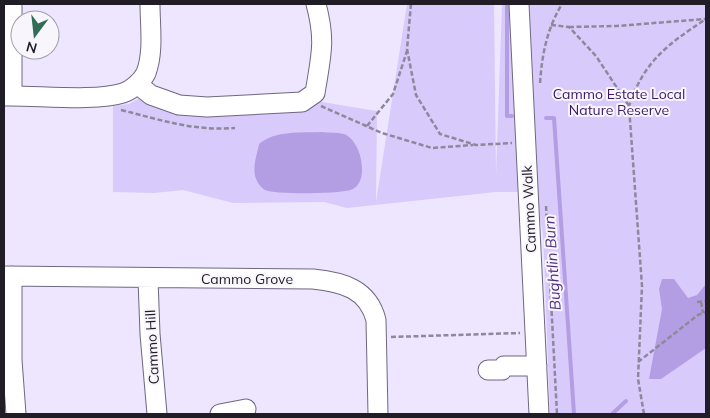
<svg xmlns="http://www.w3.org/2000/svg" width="710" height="418" font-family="Mulish,sans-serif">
<rect width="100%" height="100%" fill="#ede6fe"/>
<path fill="#d9cafc" d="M407,4H494L496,175L502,4H706V414H550L543,234L535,192H496L347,208L324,202L233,203L183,190L154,193L113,192V106L129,104L142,97L316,101L377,111L376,202Z"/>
<path fill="#b49ee3" d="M321,132C328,133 337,132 344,134C361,140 370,180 353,189C344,194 275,195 265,190C263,189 258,184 257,181C251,170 257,155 259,144C276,130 300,133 321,132Z
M662,279H674L688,298L697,295L706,284V348L661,379H649L662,309L659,289Z"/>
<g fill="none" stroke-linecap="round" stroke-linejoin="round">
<path stroke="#b49ee3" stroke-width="4" d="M507,4V116H512
M546,118H554L574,414
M612,414L626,401"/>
<g stroke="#6f6781" stroke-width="21">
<path id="minor" d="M12,4V95
M519,4L539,414
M137,84L151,95L179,105L207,107L302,102L315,93C321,56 326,41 316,4
M4,96C36,95 95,102 123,93C132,90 142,81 146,73C154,52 150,26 150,4
M4,276L313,279C343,282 368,289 376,320L378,414
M12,276V360L16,414
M148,279L150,334L157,414
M488,370H502L504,366H537
M220,414L246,409"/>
</g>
<path stroke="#8d889a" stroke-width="2.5" stroke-dasharray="5 2.5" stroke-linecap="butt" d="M411,4L407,49L416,95L440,134L476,145L512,143
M551,25L569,27L596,56L629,106
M569,27L617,26L705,19
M540,83C542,54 547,29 562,4
M321,106L382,133L432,148L473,145
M121,110C162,120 191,131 235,128
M367,126L393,94L407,51
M546,206L548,243
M550,281L557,414
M697,302L706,301
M701,302L703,313
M391,337L520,333
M638,362L698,315L706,312
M644,414L638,379L642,286L629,106C644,61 668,44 706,19"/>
<use href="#minor" stroke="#fff" stroke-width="19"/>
</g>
<g text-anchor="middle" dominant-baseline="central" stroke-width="4" stroke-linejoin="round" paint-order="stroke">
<g font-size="14" fill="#3a1767" stroke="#f8f6fc">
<text x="619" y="94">Cammo Estate Local<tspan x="619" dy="16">Nature Reserve</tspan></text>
</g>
<g font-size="14" fill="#201d27" stroke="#f8f6fc">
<text transform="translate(529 209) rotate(-93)">Cammo Walk</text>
<text x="247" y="279">Cammo Grove</text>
<text transform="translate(152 347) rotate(-93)">Cammo Hill</text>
</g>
<g font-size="15" font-style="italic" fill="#4f2f7f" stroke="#f8f6fc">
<text transform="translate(552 263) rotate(-94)">Bughtlin Burn</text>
</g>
</g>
<rect width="710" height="418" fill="none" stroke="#201d27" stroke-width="10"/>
<g transform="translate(35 35) rotate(195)"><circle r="24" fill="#f8f6fc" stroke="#a29fa7"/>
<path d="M0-4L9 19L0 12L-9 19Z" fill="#316e59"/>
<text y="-8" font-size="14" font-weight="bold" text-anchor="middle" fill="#201d27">N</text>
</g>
</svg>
